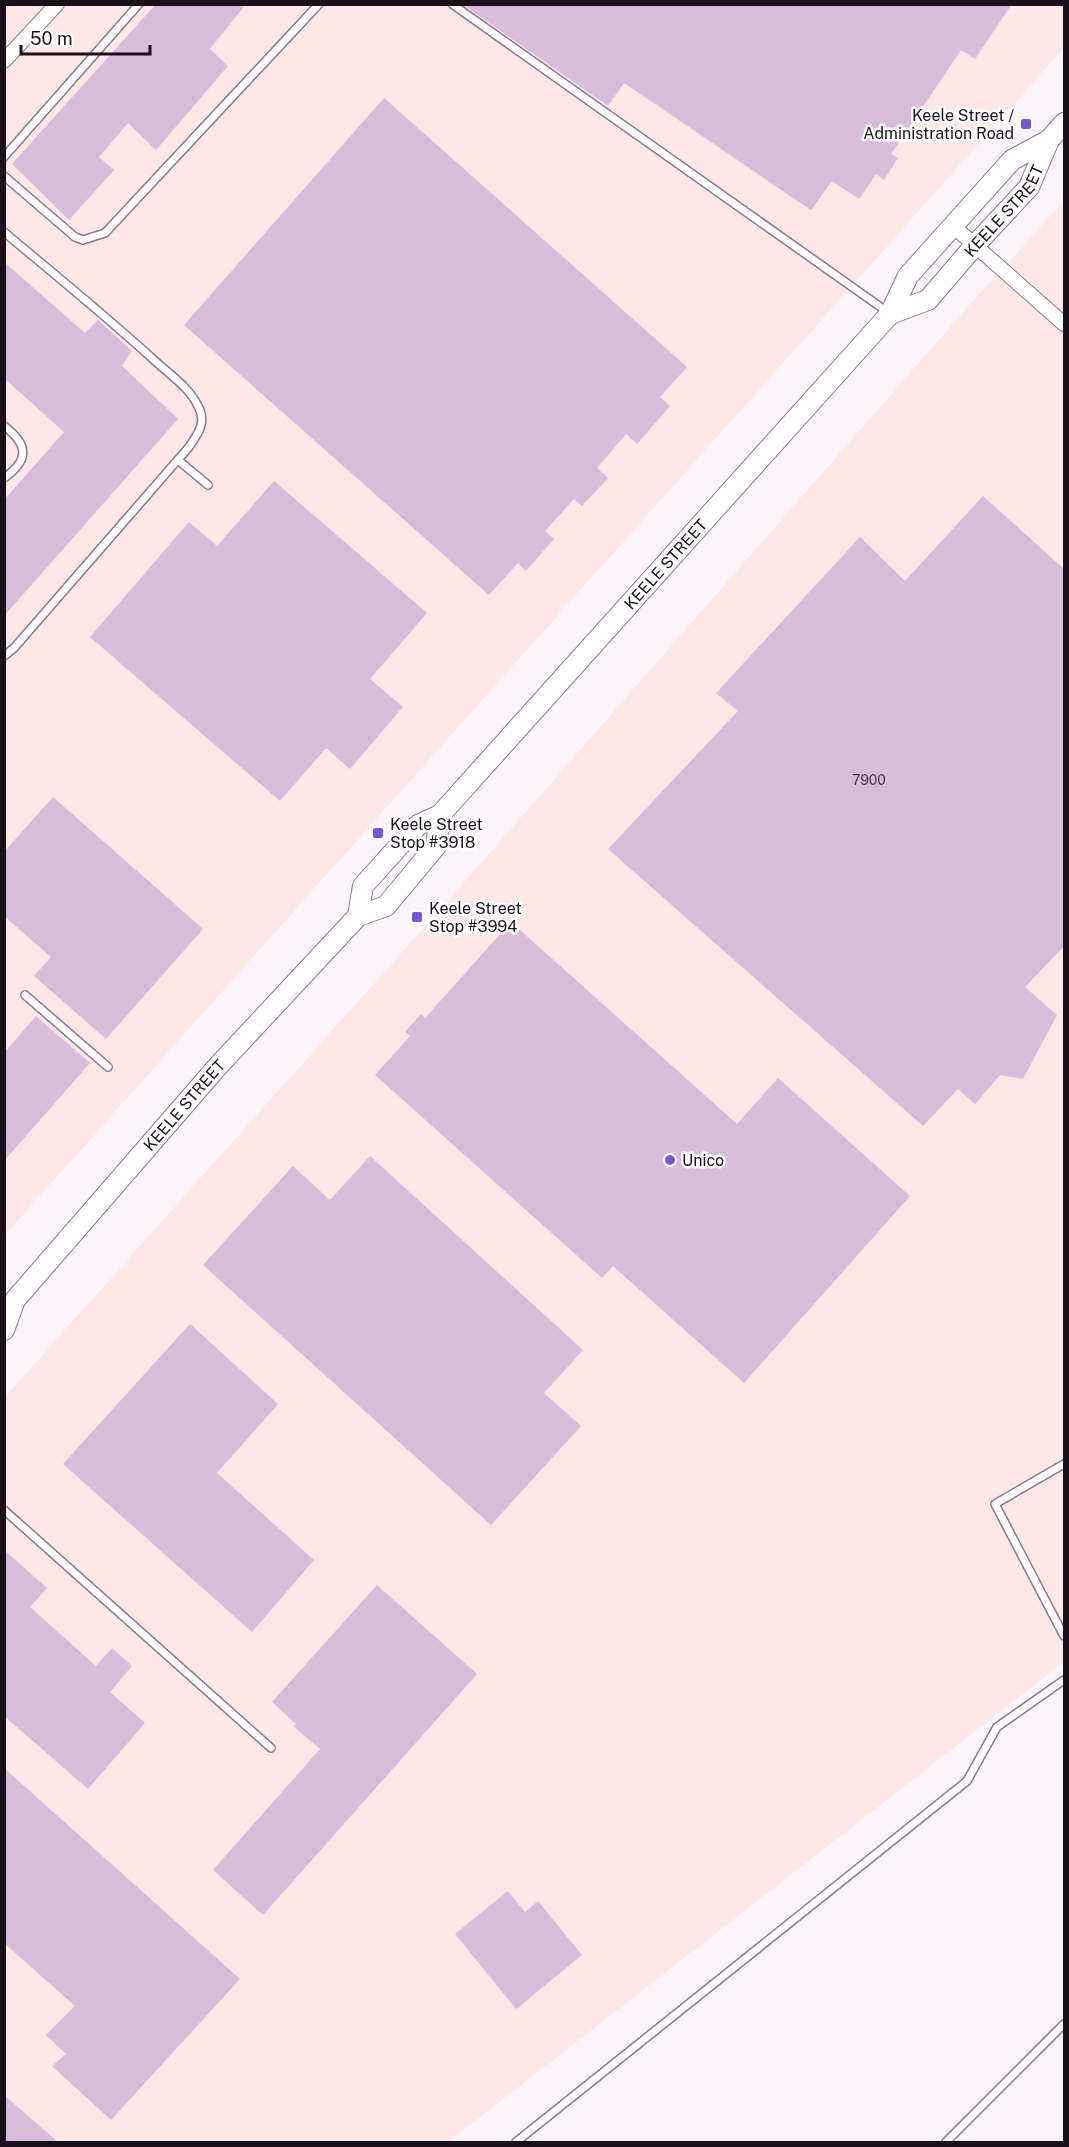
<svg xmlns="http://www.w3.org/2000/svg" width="1069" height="2147" font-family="'Public Sans',sans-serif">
<rect width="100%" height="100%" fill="#fbf5fb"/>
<path fill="#fde7e7" d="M5,5H1064V48L5,1235Z
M1064,201V1662L448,2142H5V1397L453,895L965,310Z"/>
<path fill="#d7bdda" d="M156,4H246L210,49L228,66L156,150L128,123L99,157L114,170L69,220L12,164Z
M462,4H1012L975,59L961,50L891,154L898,158L884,180L876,174L859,199L832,181L811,210L624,83L608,106Z
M384,98L687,367L660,397L670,406L637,444L626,434L597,468L608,478L582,506L574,499L545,531L554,539L526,571L518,563L489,595L184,325Z
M4,262L85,333L98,320L132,351L122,366L178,419L4,616V500L64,432L4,378Z
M274,481L427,613L370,679L403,707L350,769L326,748L280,801L90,637L189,522L217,546Z
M983,496L1065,570V945L1025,987L1057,1015L1023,1079L1000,1075L975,1104L958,1089L923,1126L608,849L738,711L716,693L860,537L905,581Z
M53,797L203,929L106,1039L34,976L51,957L4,916V852Z
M511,922L737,1124L778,1078L910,1196L744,1383L613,1266L602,1278L375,1075L410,1036L405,1032L421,1014L425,1018Z
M36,1016L90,1063L4,1161V1053Z
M370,1156L583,1350L544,1393L581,1426L491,1525L203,1265L293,1166L330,1200Z
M190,1324L278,1404L217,1473L314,1560L252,1632L63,1464Z
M4,1550L47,1588L30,1607L96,1666L112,1648L132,1666L110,1692L145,1723L88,1789L4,1716Z
M377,1585L477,1674L263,1915L213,1870L320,1749L293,1726L296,1724L272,1702Z
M4,1768L240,1979L111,2120L52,2066L66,2054L46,2035L75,2006L4,1943Z
M508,1891L525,1912L538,1901L582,1955L516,2009L455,1934Z
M4,2095L58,2142H4Z"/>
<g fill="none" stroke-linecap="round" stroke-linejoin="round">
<g stroke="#8d7590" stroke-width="10">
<path id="service" d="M452,4L889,313
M4,157L139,4
M4,176L75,237L83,240L105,233L319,4
M4,232C54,274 106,316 154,360C169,374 189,387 198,406C207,422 198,434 189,447L14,648L4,656
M4,426C28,444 30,460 4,478
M178,460L208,485
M25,995L108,1067
M1064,1464L995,1504L1064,1636
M4,1510L271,1748
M516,2142L967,1781L997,1727L1064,1680
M946,2142L1064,2024"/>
</g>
<g stroke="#8d7590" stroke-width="16">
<path id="minor" d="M4,61L57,4
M953,226L1064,324"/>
</g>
<g stroke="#8d7590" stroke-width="22">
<g id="secondary">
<path id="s1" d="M890,314L928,300L975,245L1029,187L1049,140"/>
<path id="s2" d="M358,916L363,886L418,825L440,815L890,314L908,276L1012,160L1049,140L1064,123"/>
<path id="s3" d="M4,1330L15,1300L218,1066L358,916L386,906L436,846L440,815"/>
</g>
</g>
<use href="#service" stroke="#fff" stroke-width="7"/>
<use href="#minor" stroke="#fff" stroke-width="14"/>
<use href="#secondary" stroke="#fff" stroke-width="20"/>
</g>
<g fill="#7756d0" stroke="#fff" stroke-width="2">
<rect x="1020" y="118" width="12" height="12" rx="3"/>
<rect x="372" y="827" width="12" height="12" rx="3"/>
<rect x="411" y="911" width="12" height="12" rx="3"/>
<circle cx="670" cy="1160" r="6"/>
</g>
<g text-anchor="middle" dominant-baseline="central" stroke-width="5" stroke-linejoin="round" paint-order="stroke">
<g font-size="14" fill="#483b4a">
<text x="869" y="780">7900</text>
</g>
<g font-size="16" fill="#19101a" stroke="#fff" text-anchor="start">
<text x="1014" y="115" text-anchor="end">Keele Street /<tspan x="1014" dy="18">Administration Road</tspan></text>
<text x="390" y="824">Keele Street<tspan x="390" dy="18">Stop #3918</tspan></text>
<text x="429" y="908">Keele Street<tspan x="429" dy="18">Stop #3994</tspan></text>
<text x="682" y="1160">Unico</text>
</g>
<g font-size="16" fill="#19101a" stroke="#fff">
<text stroke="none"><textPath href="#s1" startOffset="158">KEELE STREET</textPath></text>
<text stroke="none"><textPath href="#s2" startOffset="474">KEELE STREET</textPath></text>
<text stroke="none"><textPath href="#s3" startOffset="290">KEELE STREET</textPath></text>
</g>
</g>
<rect width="1069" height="2147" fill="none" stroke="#19101a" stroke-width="12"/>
<path d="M21 45v9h129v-9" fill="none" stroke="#19101a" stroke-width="3"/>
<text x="30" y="45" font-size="18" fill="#19101a" stroke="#ffffff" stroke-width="4.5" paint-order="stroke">50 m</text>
</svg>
